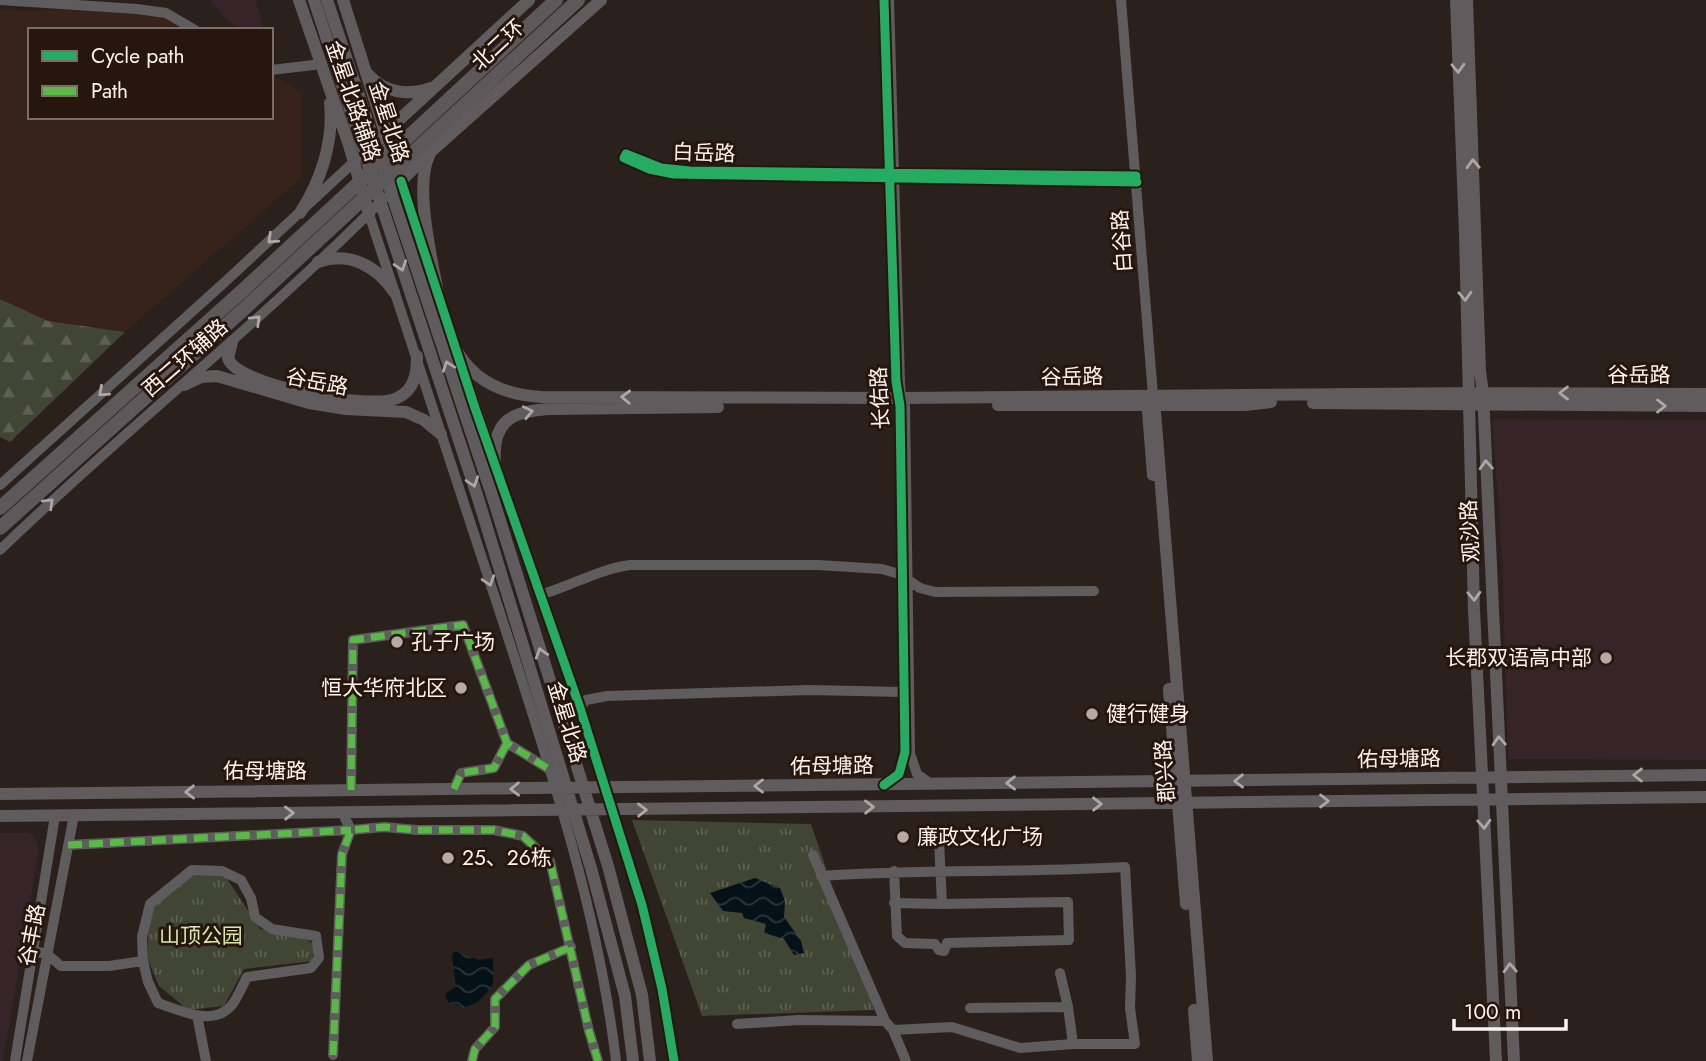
<svg xmlns="http://www.w3.org/2000/svg" width="1706" height="1061" font-family="Jost,'Noto Sans SC',sans-serif">
<defs>
<pattern id="forest-firs" width="22" height="20" patternUnits="userSpaceOnUse" patternTransform="scale(1.75)"><rect width="22" height="20" fill="#414533"/><path d="M5 1l3.5 6h-7zM16 11l3.5 6h-7z" fill="#5e6051"/></pattern>
<pattern id="park-tufts" width="24" height="20" patternUnits="userSpaceOnUse" patternTransform="scale(1.75)"><rect width="24" height="20" fill="#414533"/><path d="M3 7l-1-3M5 7V3M7 7l1-3M15 17l-1-3M17 17v-4M19 17l1-3" fill="none" stroke="#5e6051"/></pattern>
<pattern id="water-waves" width="16" height="10" patternUnits="userSpaceOnUse" patternTransform="scale(1.75)"><rect width="16" height="10" fill="#041218"/><path d="M0 5q4-4 8 0t8 0" fill="none" stroke="#2a353a"/></pattern>
</defs>
<rect width="100%" height="100%" fill="#2a211d"/>
<path fill="#372319" d="M0,10L155,11L189,30H30V117H271V75L302,92V177L125,332L48,321L0,299Z"/>
<path fill="#362428" d="M210,0H256L263,30H244L228,21Z
M1492,419L1706,420V760L1508,759L1502,555Z
M0,833H30L37,840L39,850L3,1061H0Z"/>
<path fill="url(#forest-firs)" d="M0,299L48,321L125,332L10,442L0,437Z"/>
<path fill="url(#park-tufts)" d="M632,820L811,824L874,1010L702,1016Z
M222,871L260,929L302,936L313,944V961L244,969L224,1006L188,1010L159,986L148,960V931L154,905L193,875Z"/>
<path fill="url(#water-waves)" d="M755,878L780,888L785,901L784,917L801,941L804,953L794,955L784,939L764,933L766,924L744,918L742,913L723,911L710,893Z
M454,951L479,960L493,958V985L478,1002L464,1008L448,1002L445,994L456,986L452,956Z"/>
<g fill="none" stroke-linecap="round" stroke-linejoin="round">
<path stroke="#5f5c5e" stroke-width="10" d="M0,0L137,9L166,13L195,30
M889,0L900,382L901,398L905,406L910,753L917,774L931,784
M1121,0L1153,395
M271,70L322,64
M1136,176L690,171L661,168L626,154L624,158L649,169L674,174L1137,182
M401,181L427,262
M369,214C413,348 457,482 501,616C548,761 598,909 616,1061
M436,290L580,708L642,905L662,989L674,1061
M0,485L226,281L357,159
M0,550C125,429 262,322 384,198
M540,595C571,586 599,569 630,565H818L882,569L899,574L920,588L935,592L1094,591
M580,708L586,700L607,696L809,690L904,692
M885,785C901,777 905,762 904,745
M454,789L461,773L494,768L507,743
M351,790L353,640L463,625L507,743L552,771
M68,845L351,830L342,812
M813,855L885,1021L893,1030L906,1061
M894,871L897,936L905,943L935,944L939,950L944,951L947,943L1069,940L1068,902L942,904L939,841
M821,876C922,869 1024,873 1125,867L1131,976L1130,1008L1135,1044H1073L1020,1048L952,1027L893,1030
M894,903L942,904
M33,951L47,954L61,966H109L143,961L142,937L150,904L192,870L222,871L241,880L251,898L255,917L272,929L316,936L319,958L311,968L247,977C242,986 238,998 231,1006C213,1027 179,1010 158,1003L148,982L143,961
M1068,1007L1073,1044
M970,1008L1068,1007L1060,973
M197,1015L206,1061
M737,1024L799,1020L885,1021
M333,1055L342,854L351,830L384,827L417,830H494L523,836L550,861L589,1031L598,1061
M15,1061L55,816
M27,1061L74,815
M472,1061L475,1049L495,1027V999L529,965L571,947"/>
<path stroke="#605c5e" stroke-width="12" d="M299,0L349,145L369,214
M314,0L477,495L591,868L625,996L633,1061
M327,0L492,495L608,866L642,995L650,1061
M343,0L394,161
M1456,0L1465,234L1474,610L1496,1061
M1467,0L1480,371L1483,393L1514,1061
M368,74C384,93 408,96 431,88
M375,142L529,0
M429,156C414,187 432,259 438,294
M391,191L426,156L601,0
M300,213C321,181 334,141 330,103
M318,262C349,251 377,266 394,292
M232,342L228,358C236,386 372,411 397,398C415,390 417,373 417,356
M456,349C474,383 506,395 542,397L901,398L1483,393L1706,394
M184,385L201,377L217,376L309,403L346,409L406,412L424,420L441,434
M1147,399L1153,475
M1154,399L1207,1061
M1313,403L1706,406
M998,405H1245L1271,402
M495,462C492,420 513,411 550,409L718,407
M1169,689L1186,904
M0,794L1706,775
M0,816L1706,797
M1194,1010L1198,1061"/>
<path stroke="#5d585a" stroke-width="14" d="M0,508L241,292L556,0
M0,528L245,308L578,0"/>
<path stroke="#58b947" stroke-width="7" stroke-dasharray="14 7" stroke-linecap="butt" d="M454,789L461,773L494,768L507,743
M351,790L353,640L463,625L507,743L552,771
M68,845L351,830
M333,1055L342,854L351,830L384,827L417,830H494L523,836L550,861L589,1031L598,1061
M472,1061L475,1049L495,1027V999L529,965L571,947"/>
<g stroke="#26160e" stroke-width="13">
<path id="cycleway" d="M1136,176L690,171L661,168L626,154L624,158L649,169L674,174L1137,182
M401,181L475,408L580,708L642,905L662,989L674,1061
M884,785L899,774L905,752L900,406L896,381L884,0"/>
</g>
<use href="#cycleway" stroke="#26ab63" stroke-width="9"/>
</g>
<defs><path id="oneway-chevron" d="M-2-3.5L2.5 0L-2 3.5" fill="none" stroke-width="1.6" stroke-linecap="round" stroke-linejoin="round" transform="scale(1.75)"/></defs>
<g stroke="#afa7a5">
<use href="#oneway-chevron" transform="translate(1458 68) rotate(88)"/>
<use href="#oneway-chevron" transform="translate(1473 164) rotate(-92)"/>
<use href="#oneway-chevron" transform="translate(401 266) rotate(72)"/>
<use href="#oneway-chevron" transform="translate(1465 296) rotate(88)"/>
<use href="#oneway-chevron" transform="translate(448 366) rotate(-109)"/>
<use href="#oneway-chevron" transform="translate(1564 393) rotate(-180)"/>
<use href="#oneway-chevron" transform="translate(626 397) rotate(-178)"/>
<use href="#oneway-chevron" transform="translate(1661 406)"/>
<use href="#oneway-chevron" transform="translate(528 412) rotate(-12)"/>
<use href="#oneway-chevron" transform="translate(1486 465) rotate(-93)"/>
<use href="#oneway-chevron" transform="translate(473 482) rotate(72)"/>
<use href="#oneway-chevron" transform="translate(1474 596) rotate(88)"/>
<use href="#oneway-chevron" transform="translate(541 653) rotate(-107)"/>
<use href="#oneway-chevron" transform="translate(1499 741) rotate(-93)"/>
<use href="#oneway-chevron" transform="translate(1638 775) rotate(180)"/>
<use href="#oneway-chevron" transform="translate(1239 781) rotate(179)"/>
<use href="#oneway-chevron" transform="translate(1011 783) rotate(179)"/>
<use href="#oneway-chevron" transform="translate(759 786) rotate(180)"/>
<use href="#oneway-chevron" transform="translate(515 789) rotate(179)"/>
<use href="#oneway-chevron" transform="translate(190 792) rotate(179)"/>
<use href="#oneway-chevron" transform="translate(1324 801)"/>
<use href="#oneway-chevron" transform="translate(1097 804) rotate(-1)"/>
<use href="#oneway-chevron" transform="translate(869 807) rotate(-1)"/>
<use href="#oneway-chevron" transform="translate(642 810) rotate(-1)"/>
<use href="#oneway-chevron" transform="translate(289 813) rotate(-1)"/>
<use href="#oneway-chevron" transform="translate(1484 824) rotate(87)"/>
<use href="#oneway-chevron" transform="translate(1510 968) rotate(-93)"/>
</g>
<g stroke="#aea7a5">
<use href="#oneway-chevron" transform="translate(272 239) rotate(137)"/>
<use href="#oneway-chevron" transform="translate(256 320) rotate(-44)"/>
<use href="#oneway-chevron" transform="translate(103 392) rotate(138)"/>
<use href="#oneway-chevron" transform="translate(49 503) rotate(-44)"/>
<use href="#oneway-chevron" transform="translate(489 581) rotate(72)"/>
</g>
<g fill="#b4a9a4" stroke="#26160e" stroke-width="2.5">
<circle cx="397" cy="642" r="7"/>
<circle cx="1606" cy="658" r="7"/>
<circle cx="461" cy="688" r="7"/>
<circle cx="1092" cy="714" r="7"/>
<circle cx="903" cy="837" r="7"/>
<circle cx="448" cy="858" r="7"/>
</g>
<g text-anchor="middle" dominant-baseline="central" stroke-width="6" stroke-linejoin="round" paint-order="stroke">
<g font-size="21" fill="#fef2ec" stroke="#26160e">
<text transform="translate(498 45) rotate(-43)">北二环</text>
<text transform="translate(353 101) rotate(71)">金星北路辅路</text>
<text transform="translate(389 122) rotate(72)">金星北路</text>
<text transform="translate(704 153) rotate(2)">白岳路</text>
<text transform="translate(1122 241) rotate(-94)">白谷路</text>
<text transform="translate(185 358) rotate(-41)">西二环辅路</text>
<text x="1639" y="375">谷岳路</text>
<text transform="translate(1072 377) rotate(-1)">谷岳路</text>
<text transform="translate(317 382) rotate(11)">谷岳路</text>
<text transform="translate(880 398) rotate(-93)">长佑路</text>
<text transform="translate(1470 531) rotate(-93)">观沙路</text>
<text transform="translate(567 722) rotate(73)">金星北路</text>
<text transform="translate(1399 759) rotate(-1)">佑母塘路</text>
<text transform="translate(832 766) rotate(-1)">佑母塘路</text>
<text x="265" y="771">佑母塘路</text>
<text transform="translate(1165 771) rotate(-94)">郡兴路</text>
<text transform="translate(32 935) rotate(-79)">谷丰路</text>
</g>
<g font-size="21" fill="#fef2ec" stroke="#26160e" text-anchor="start">
<text x="411" y="642">孔子广场</text>
<text x="1592" y="658" text-anchor="end">长郡双语高中部</text>
<text x="447" y="688" text-anchor="end">恒大华府北区</text>
<text x="1106" y="714">健行健身</text>
<text x="917" y="837">廉政文化广场</text>
<text x="462" y="858">25、26栋</text>
</g>
<g font-size="21" fill="#d4e8a8" stroke="#26160e">
<text x="201" y="936">山顶公园</text>
</g>
</g>
<rect x="28" y="28" width="245" height="91" fill="#26160e" stroke="#7c6e67" stroke-width="2"/>
<rect x="42" y="51" width="35" height="10" fill="#26ab63" stroke="#7c6e67" stroke-width="2"/>
<text x="91" y="63" font-size="21" fill="#fef2ec">Cycle path</text>
<rect x="42" y="86" width="35" height="10" fill="#58b947" stroke="#7c6e67" stroke-width="2"/>
<text x="91" y="98" font-size="21" fill="#fef2ec">Path</text>
<path d="M1454 1019v10h112v-10" fill="none" stroke="#fef2ec" stroke-width="3.5"/>
<text x="1464" y="1019" font-size="21" fill="#fef2ec" stroke="#26160e" stroke-width="5" paint-order="stroke">100 m</text>
</svg>
